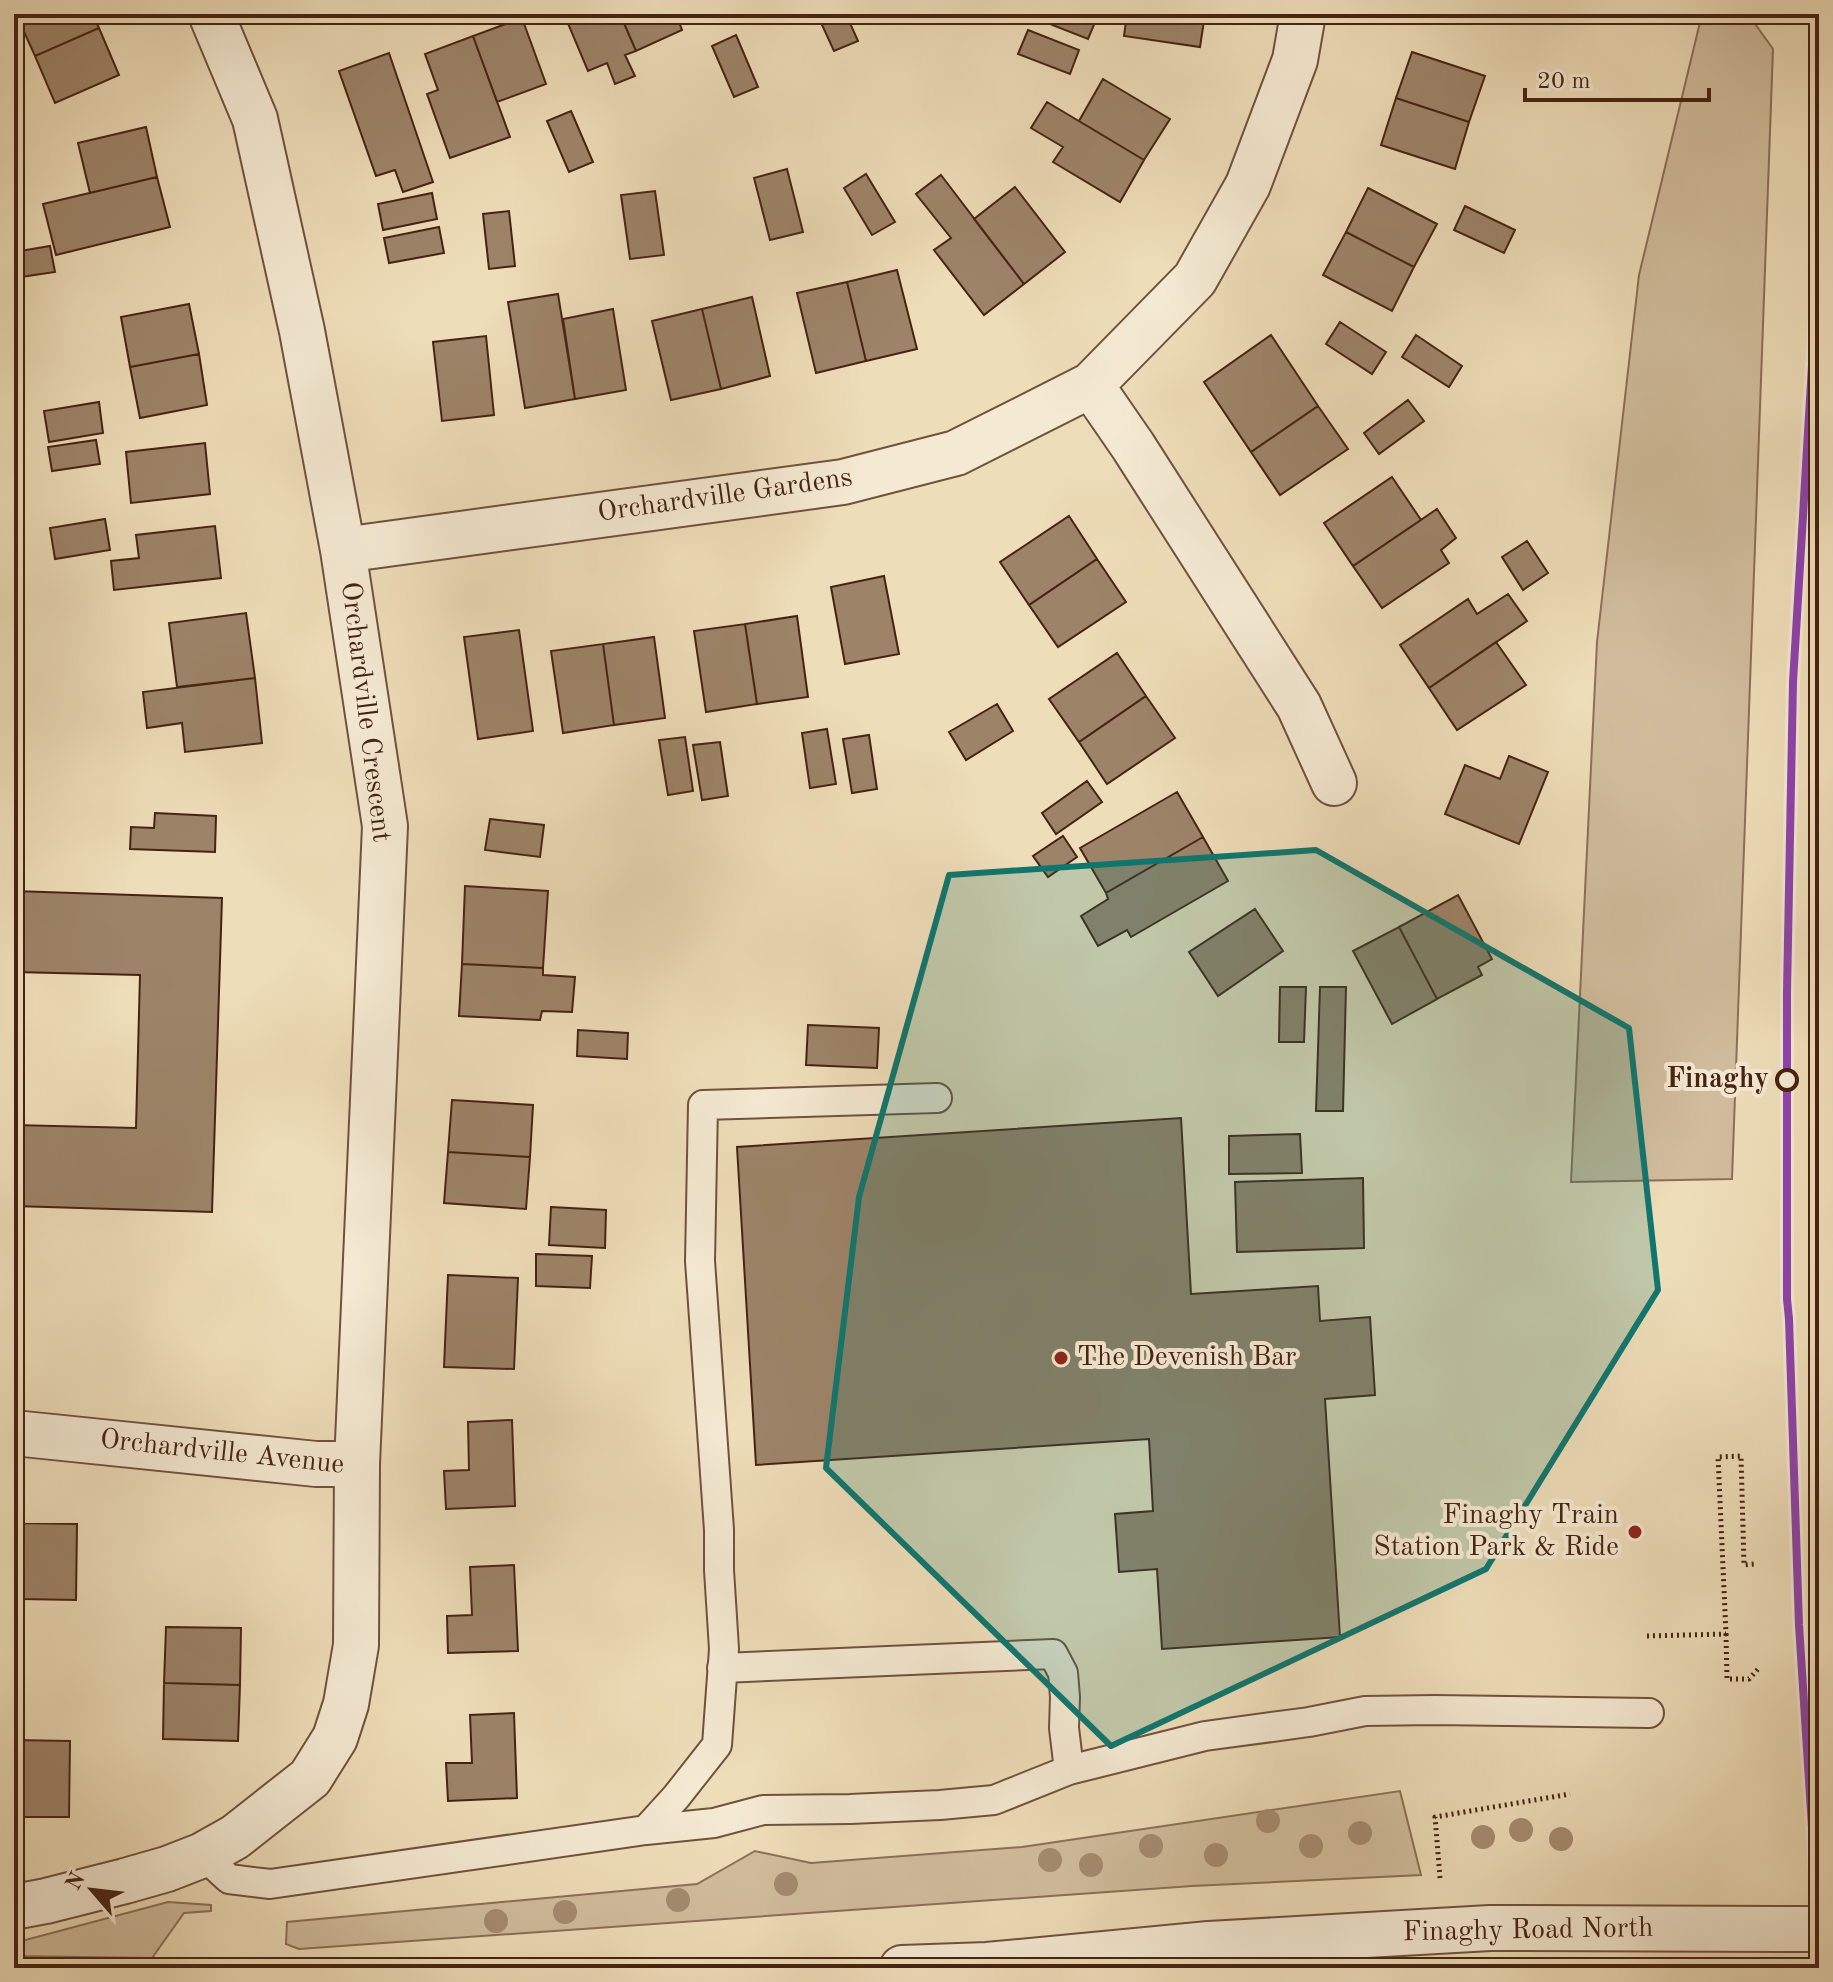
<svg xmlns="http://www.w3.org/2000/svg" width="1833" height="1982" font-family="'Old Standard TT',serif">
<rect width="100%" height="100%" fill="#eeddb9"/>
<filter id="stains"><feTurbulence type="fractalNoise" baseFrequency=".0025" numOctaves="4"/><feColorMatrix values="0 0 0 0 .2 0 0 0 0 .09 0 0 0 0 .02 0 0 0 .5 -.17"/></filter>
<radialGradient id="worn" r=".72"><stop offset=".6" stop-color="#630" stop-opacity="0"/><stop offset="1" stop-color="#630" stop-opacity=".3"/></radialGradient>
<path fill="#d1bd9d" stroke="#8c7058" stroke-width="2" d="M1702,14H1748L1773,49L1732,1179L1571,1182L1597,642L1639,275Z
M1400,1791L1421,1875L1192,1886L299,1949L286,1944L287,1922L697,1884L755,1851L811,1863L1022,1847Z
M168,1902L211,1905V1911L184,1913L152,1958L14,1956V1943Z"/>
<path fill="#9d8469" stroke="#462312" stroke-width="2" d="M16,14H92L99,28L35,56Z
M564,14H620L636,51L625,55L635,76L615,84L607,63L588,71Z
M620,14H676L682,30L636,51Z
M817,14H846L858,41L834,51Z
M1039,14H1095L1098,15L1088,39L1037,19Z
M1127,14H1205L1200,47L1124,36Z
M522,18L546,84L497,102L473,36Z
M99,28L119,75L55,103L35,56Z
M1028,30L1079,50L1070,74L1018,54Z
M736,35L758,87L734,97L712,46Z
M473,36L510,137L450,158L427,94L438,90L425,54Z
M1412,52L1485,76L1469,122L1396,98Z
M389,53L433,182L403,192L395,170L376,176L339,71Z
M1103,79L1170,119L1144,160L1079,121Z
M1396,98L1469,122L1455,169L1381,145Z
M1047,102L1144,160L1120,202L1053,162L1063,147L1031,128Z
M571,111L593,162L569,172L547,121Z
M146,127L157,177L90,193L78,143Z
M787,169L803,232L770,240L754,178Z
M866,174L895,222L872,235L844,188Z
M941,175L1024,284L984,315L934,250L951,238L916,194Z
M157,177L170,227L56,255L43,204Z
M1015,187L1065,252L1024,284L974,219Z
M1368,188L1437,224L1414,267L1346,232Z
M655,191L664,255L630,259L621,195Z
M432,193L437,219L383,230L378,204Z
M1465,206L1515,230L1504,253L1454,230Z
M509,211L515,266L489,269L483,214Z
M439,227L444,253L389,263L384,238Z
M1346,232L1414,267L1392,311L1323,275Z
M50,246L55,272L14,278V252Z
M897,270L917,349L866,361L847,282Z
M847,282L866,361L816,373L797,293Z
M558,294L575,399L525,408L508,302Z
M752,297L770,376L721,389L702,309Z
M189,304L199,354L130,367L121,317Z
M613,309L626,390L575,399L563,319Z
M702,309L721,389L671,400L652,321Z
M1340,322L1386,352L1372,374L1326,344Z
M1271,335L1318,406L1251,452L1204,382Z
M1416,335L1462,366L1449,387L1402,357Z
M486,336L494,415L442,421L433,342Z
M199,354L207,405L140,418L130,367Z
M1408,400L1424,421L1379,454L1364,433Z
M99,402L103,433L49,442L44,411Z
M1318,406L1348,449L1280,495L1251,452Z
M96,440L100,464L52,471L48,447Z
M205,443L210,494L131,503L126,452Z
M1392,477L1421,520L1353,566L1324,523Z
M1437,509L1456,538L1441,550L1449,563L1382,608L1353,566Z
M1069,516L1097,559L1029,605L1000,562Z
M105,519L110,550L55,559L50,528Z
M215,526L221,578L114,590L111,561L139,558L136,535Z
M1527,541L1548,573L1523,590L1502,557Z
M1097,559L1126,602L1058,647L1029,605Z
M884,576L899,654L845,664L831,587Z
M1508,594L1527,621L1429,688L1400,645L1468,599L1477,614Z
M246,613L255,678L177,687L169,623Z
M797,616L808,697L757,704L745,624Z
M745,624L757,704L706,712L694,631Z
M519,630L533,731L478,739L464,637Z
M654,637L665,718L614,725L603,644Z
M1496,642L1526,685L1457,730L1429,688Z
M603,644L614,725L563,733L551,651Z
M1117,653L1146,696L1079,742L1049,699Z
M255,678L262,743L185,752L182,723L147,728L143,692Z
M1146,696L1175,738L1107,784L1079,742Z
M997,704L1013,731L966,760L949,732Z
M827,729L836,784L810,788L802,733Z
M869,735L877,789L852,793L843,739Z
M685,737L693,791L668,795L659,740Z
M720,742L728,796L702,800L693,745Z
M1509,756L1548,772L1519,844L1445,814L1465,765L1500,779Z
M1087,781L1102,802L1056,834L1042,813Z
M1177,792L1203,837L1106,893L1080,848Z
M155,813L216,816L215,852L130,849L131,827L154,828Z
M490,819L544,825L540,857L485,850Z
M1063,836L1077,857L1048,877L1033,856Z
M1203,837L1228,881L1131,937L1127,930L1098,946L1081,916L1108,899L1106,893Z
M465,886L548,891L543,968L462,964Z
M14,891L222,898L212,1212L14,1206V1125L136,1128L140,975L14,972Z
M1458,895L1492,959L1478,967L1482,975L1437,999L1399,927Z
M1255,909L1283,951L1218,996L1189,952Z
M1399,927L1437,999L1392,1024L1353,951Z
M462,964L543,968V975L575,977L572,1012L542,1011L540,1020L459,1016Z
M1280,987H1306L1304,1042H1279Z
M1320,987H1346L1343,1111H1316Z
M808,1025L879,1028L877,1068L806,1065Z
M578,1030L628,1033L627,1059L577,1056Z
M452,1100L533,1105L530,1157L448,1152Z
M1181,1118L1191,1294L1318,1286L1320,1321L1370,1317L1375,1395L1325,1399L1340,1637L1162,1649L1157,1569L1119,1572L1115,1514L1153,1511L1149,1439L756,1465L737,1147Z
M1300,1134L1302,1173L1229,1174V1136Z
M448,1152L530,1157L526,1209L444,1203Z
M1363,1178L1364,1248L1237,1252L1235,1182Z
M551,1207L606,1210L605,1248L549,1245Z
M536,1254L592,1256L590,1288L536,1286Z
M448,1275L518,1278L514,1369L444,1367Z
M512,1420L515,1506L446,1509L444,1471L469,1470L468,1422Z
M14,1523H20L21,1599H14Z
M20,1523L77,1524L76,1600L21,1599Z
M514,1565L518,1651L448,1653L447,1616L472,1615L470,1567Z
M166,1627L241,1628L240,1685L164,1683Z
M164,1683L240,1685L238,1741L163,1739Z
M514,1713L517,1798L448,1801L446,1763H472L470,1715Z
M14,1740L70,1741L69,1817H14Z"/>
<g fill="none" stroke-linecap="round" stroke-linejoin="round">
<g stroke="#70523c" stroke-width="32">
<path id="service" d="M722,1668L1053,1654L1063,1673L1065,1697L1064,1728L1069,1770
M646,1830L676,1797L717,1745L724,1649L719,1570V1530L700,1261L703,1105L937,1098
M203,1855L229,1879L270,1884L646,1830L714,1823L763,1810L850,1809L940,1805L994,1800L1069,1770L1205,1736L1309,1722L1365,1711L1435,1710L1649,1713"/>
</g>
<g stroke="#70523c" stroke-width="48">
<path id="minor" d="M1091,385L1133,446L1299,706L1334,783
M343,550L843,482L956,453L1091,385L1195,279L1248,185L1295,60L1303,14
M14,1433L316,1464H357
M14,1907L46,1901L125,1881L167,1869L203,1855L235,1837L310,1778L335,1738L346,1704L356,1645L357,1464L385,826L343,550L302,331L255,119L211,14"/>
</g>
<g stroke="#70523c" stroke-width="48">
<path id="tertiary" d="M902,1968L987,1965L1209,1944L1490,1928L1819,1929"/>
</g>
<path stroke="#462312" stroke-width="5" stroke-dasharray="2 4" stroke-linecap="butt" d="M1726,1634L1727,1679H1749L1758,1669
M1647,1636L1726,1634L1718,1457L1741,1456L1744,1565L1754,1564
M1440,1878L1435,1817L1570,1794"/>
<use href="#service" stroke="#f4e9d2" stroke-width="28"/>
<use href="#minor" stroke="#f4e9d2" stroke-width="44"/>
<use href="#tertiary" stroke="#f4e9d2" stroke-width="44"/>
<g stroke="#f4e9d2" stroke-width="14">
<path id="rail-1" d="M1819,249L1793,682L1787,992V1299L1789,1319L1799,1625L1819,1936"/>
</g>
<use href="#rail-1" stroke="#8e44ad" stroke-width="8"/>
</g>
<g fill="#a58c70">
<circle cx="1268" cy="1821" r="12"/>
<circle cx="1521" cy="1830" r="12"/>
<circle cx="1360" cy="1833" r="12"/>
<circle cx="1483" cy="1837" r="12"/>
<circle cx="1561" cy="1839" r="12"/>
<circle cx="1151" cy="1846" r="12"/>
<circle cx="1311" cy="1846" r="12"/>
<circle cx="1216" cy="1855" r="12"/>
<circle cx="1050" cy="1860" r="12"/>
<circle cx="1091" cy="1865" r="12"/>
<circle cx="786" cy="1884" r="12"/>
<circle cx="678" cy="1900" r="12"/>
<circle cx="565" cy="1912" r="12"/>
<circle cx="496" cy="1921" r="12"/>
</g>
<path fill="#0f766e" fill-opacity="0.2" stroke="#0f766e" stroke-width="6" stroke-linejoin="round" d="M1316,850L1629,1028L1658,1290L1486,1569L1111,1746L826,1468L859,1197L949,875Z"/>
<circle fill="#f4e9d2" stroke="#462312" stroke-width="4" cx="1787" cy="1080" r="10"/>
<g fill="#8f2418" stroke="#f4e9d2" stroke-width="3">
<circle cx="1061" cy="1358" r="8"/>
<circle cx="1635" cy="1532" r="8"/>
</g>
<g text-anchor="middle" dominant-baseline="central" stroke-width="8" stroke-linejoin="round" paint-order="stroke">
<g font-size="28" fill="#462312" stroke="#f4e9d2">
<text transform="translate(725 496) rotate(-8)">Orchardville Gardens</text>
<text transform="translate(365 712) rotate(83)">Orchardville Crescent</text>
<text transform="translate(222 1453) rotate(6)">Orchardville Avenue</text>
<text transform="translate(1528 1931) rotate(-1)">Finaghy Road North</text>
</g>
<g font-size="28" font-weight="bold" fill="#462312" stroke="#f4e9d2" text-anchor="end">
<text x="1769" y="1080">Finaghy</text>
</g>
<g font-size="28" fill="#462312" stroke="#f4e9d2" text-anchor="start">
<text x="1077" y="1358">The Devenish Bar</text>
<text x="1619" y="1516" text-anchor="end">Finaghy Train<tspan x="1619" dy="32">Station Park &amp; Ride</tspan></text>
</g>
</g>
<rect width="1833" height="1982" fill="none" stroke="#eeddb9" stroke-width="48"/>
<rect x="16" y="16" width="1801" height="1950" fill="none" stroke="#462312" stroke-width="4"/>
<rect x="24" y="24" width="1785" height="1934" fill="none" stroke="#462312" stroke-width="2"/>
<g transform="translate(92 1890) rotate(298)" stroke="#f4e9d2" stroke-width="6" paint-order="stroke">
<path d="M0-6L14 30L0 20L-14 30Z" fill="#462312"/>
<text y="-12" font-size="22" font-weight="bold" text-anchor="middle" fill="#462312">N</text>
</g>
<path d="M1525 88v12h184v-12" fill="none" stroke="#462312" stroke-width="4"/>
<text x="1537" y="88" font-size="24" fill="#462312" stroke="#f4e9d2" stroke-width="6" paint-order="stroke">20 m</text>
<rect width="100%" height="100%" filter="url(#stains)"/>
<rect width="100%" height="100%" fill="url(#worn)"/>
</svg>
